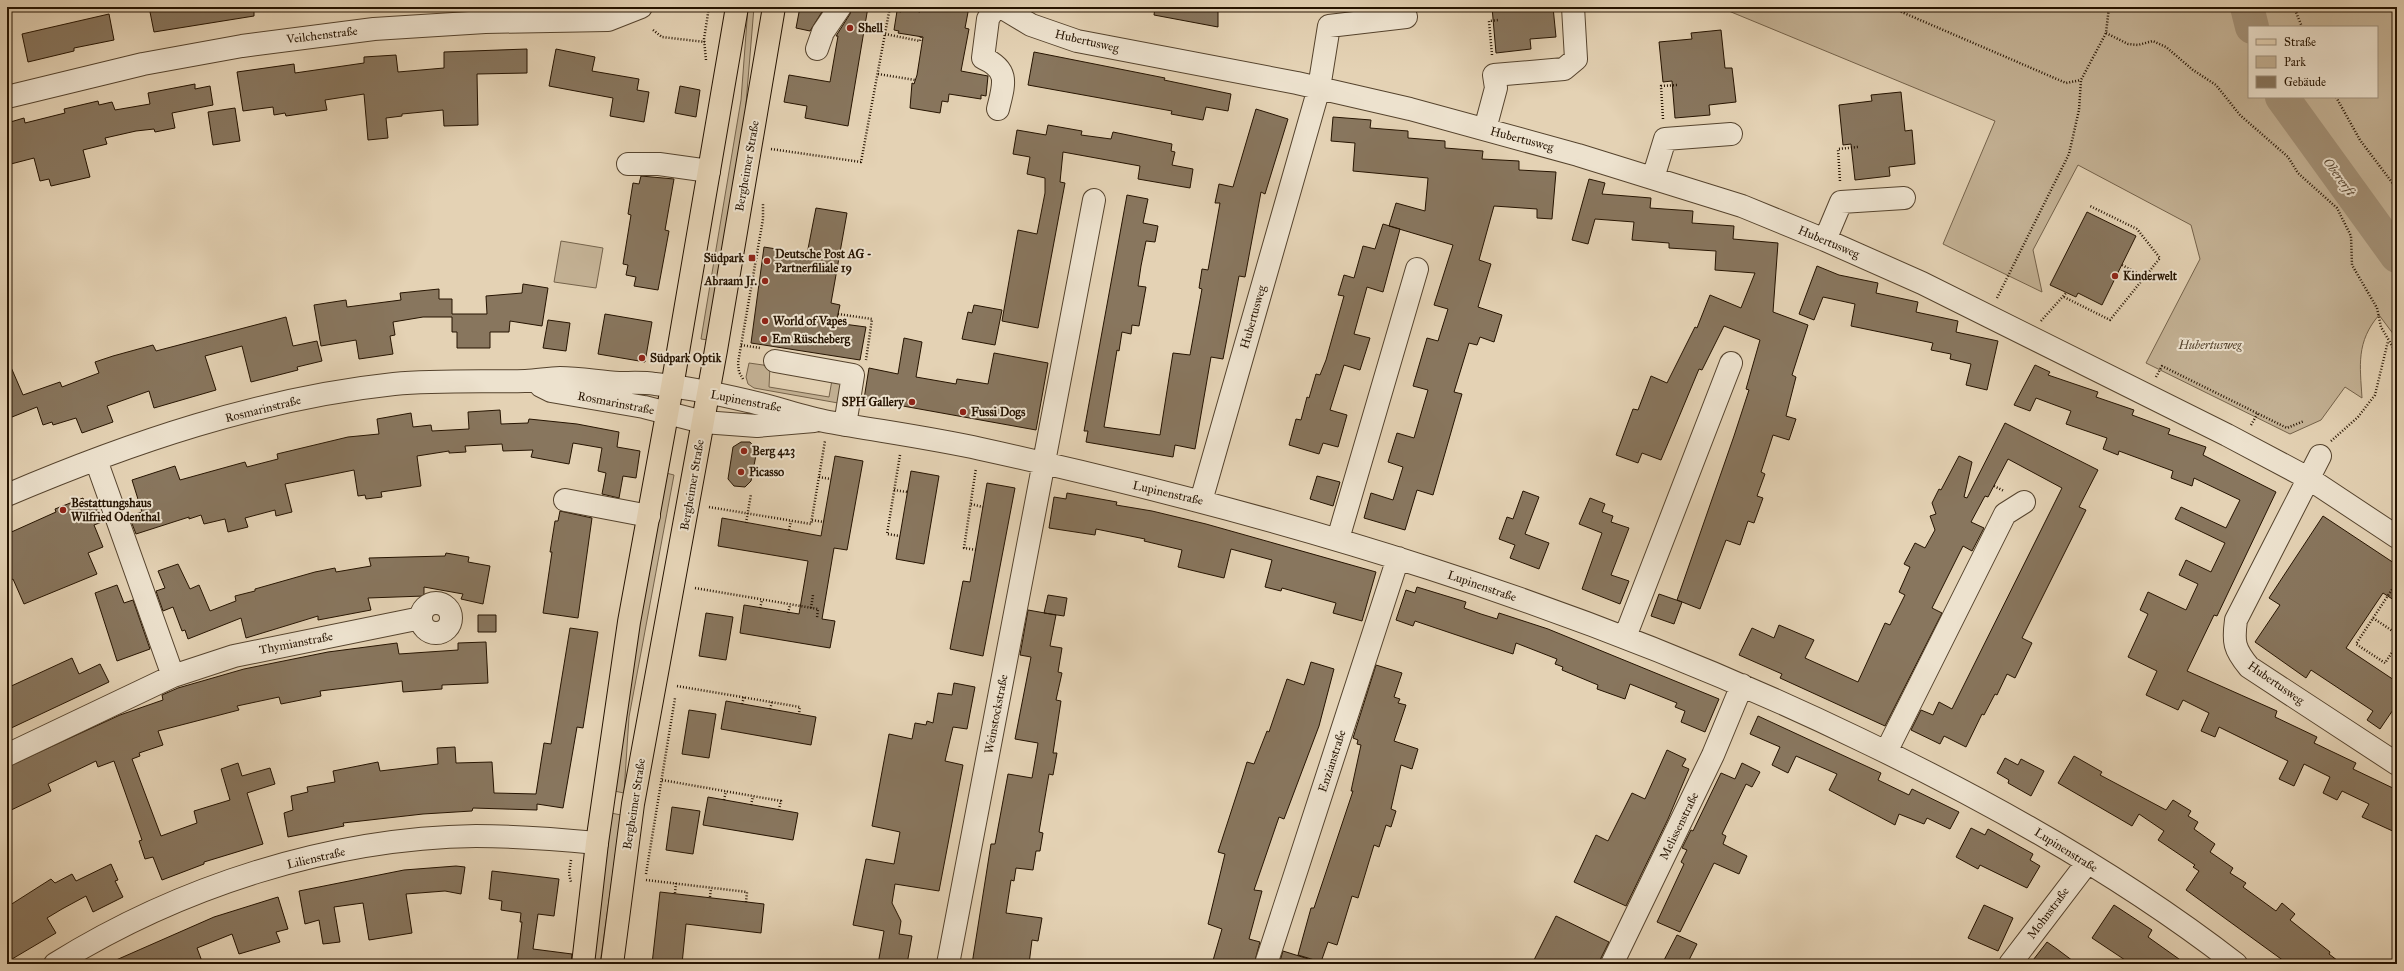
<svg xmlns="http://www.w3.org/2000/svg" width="2404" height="971" font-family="'IM FELL Great Primer',serif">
<rect width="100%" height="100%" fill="#e4d2b4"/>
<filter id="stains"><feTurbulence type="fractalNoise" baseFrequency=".005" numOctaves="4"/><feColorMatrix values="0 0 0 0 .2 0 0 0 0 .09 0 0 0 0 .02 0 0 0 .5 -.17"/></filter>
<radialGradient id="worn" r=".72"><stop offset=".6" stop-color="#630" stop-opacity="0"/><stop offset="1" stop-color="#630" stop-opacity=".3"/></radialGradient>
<path fill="#c4b295" stroke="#74624a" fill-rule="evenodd" d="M748,7H754L745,116L708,340L701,339L741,100Z
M1719,7H2397V339L2379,315C2356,342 2360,365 2362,398L2345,387L2321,420L2290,434L2146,363L2200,259L2191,225L2078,165L2033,250L2042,292L1943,244L1995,121ZM2249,27H2377V97H2249Z
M561,241L603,248L596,288L554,282Z
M749,363L770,366L769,387L829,397L832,380L841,382L838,403L754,388L748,384L746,377Z
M666,473L674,475L629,717L624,793L614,791L639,628Z
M611,813L621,815L600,964H593Z"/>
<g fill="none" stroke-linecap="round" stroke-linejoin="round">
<path stroke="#a39177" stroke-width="34" d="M2247,7L2252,27
M2282,97L2397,256"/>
</g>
<path fill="#88765e" stroke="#251300" d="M149,7H254V16L154,32Z
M800,7H825L810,31L796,28Z
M852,7H868L848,126L805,118L807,106L784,102L789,75L830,82L838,36H836L850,14Z
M920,7H969L965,28L969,29L961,71L988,76L986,96L981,95V99L949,94L948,102L942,101L940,113L910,108L912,83L914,84L917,75L923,37L898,33L899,31L894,30L897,11L901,12L902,8L920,12Z
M1155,7H1218V27L1154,15Z
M1492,7H1553L1556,37L1530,39L1531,49L1496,53Z
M109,14L114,40L74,48V51L28,62L22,34Z
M1721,30L1725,68H1732L1736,102L1709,105L1710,115L1675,118L1672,81L1663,82L1659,42L1692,39L1691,33Z
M527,49V73L477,74L478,125L444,126L443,110L402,114V116L386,118L388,138L368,140L364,94L325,100L327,110L286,116L285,113L274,115L273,107L243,111L237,72L294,64L295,73L364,63V57L396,55L398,72L444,68V52Z
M556,49L595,57L592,71L639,79L637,90L649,92L644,122L610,116L613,98L549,86Z
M1034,52L1165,78L1164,80L1231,94L1228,111L1206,107L1203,120L1171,114L1172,111L1028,85Z
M195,84V89L210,86L213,105L172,113L175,128L155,132L154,129L136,131L105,138L107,144L83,150L90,177L51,186L49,179L40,181L34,158L7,165V123L24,118L25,123L65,113L64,109L98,101L99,105L112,102L115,110L150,104L148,93Z
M680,86L700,90L696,117L675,113Z
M1901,92L1905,131L1912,130L1915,164L1889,167L1890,176L1855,180L1851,144L1843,145L1839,105L1872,101L1871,95Z
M235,108L240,141L213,145L208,112Z
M1256,109L1288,119L1265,194L1261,192L1245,277L1239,276L1223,359L1211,357L1195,449L1175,445L1173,457L1086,442L1088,431H1084L1127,195L1148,199L1143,223L1158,226L1155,242L1146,241L1141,266L1138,286L1146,287L1139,326L1132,325L1131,334L1122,332L1119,351L1117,350L1104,427L1160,435L1173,353L1190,355L1202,289L1199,288L1202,269L1208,270L1220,203H1215L1219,184L1233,187Z
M1333,117L1371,120L1370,128L1408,131V138L1445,141V148L1483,151L1482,159L1519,161V170L1556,172L1552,219L1537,218V209L1494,206L1479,260L1491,264L1478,307L1502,315L1494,342L1480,337L1477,345L1469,343L1454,392L1462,394L1433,495L1417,490L1405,530L1364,518L1371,493L1393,500L1403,467L1388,462L1397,433L1414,438L1428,390L1413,386L1427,338L1438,341L1448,309L1434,305L1453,245L1389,226L1396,203L1425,211L1428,178L1353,171L1355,143L1331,141Z
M1048,125L1082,131L1081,135L1111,139L1113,132L1172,144L1171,151L1175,152L1172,165L1193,169L1190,188L1138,179L1140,166L1063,152L1060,182L1065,183L1038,328L1002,321L1018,230L1037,234L1045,193V178L1027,174L1030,157L1013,154L1017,130L1046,135Z
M641,176L674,179L665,230L669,231L658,290L634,286L636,277L626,275L628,265L623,264L631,215L628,214L633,183L639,184Z
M1589,179L1605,183L1602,194L1651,198L1650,208L1693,211L1692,223L1734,226L1733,239L1778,243L1773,312L1808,325L1792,375L1796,377L1786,416L1796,419L1789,440L1773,435L1761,472L1765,474L1757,496L1763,498L1754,523L1748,521L1740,545L1726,540L1700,609L1677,600L1734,436L1749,390L1746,389L1760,340L1724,326L1702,370L1699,369L1661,460L1642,453L1638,463L1616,455L1633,409L1638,410L1651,376L1667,383L1695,327L1697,328L1710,295L1741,308L1755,273L1715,270L1716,251L1669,248V243L1632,240L1634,222L1595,219L1588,244L1572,240Z
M816,208L847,213L831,303L840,305L836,323L866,327L860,360L751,343L764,247L807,254Z
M2087,212L2136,236L2102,305L2078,293L2076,297L2050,285Z
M1383,224L1400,229L1383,292L1367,287L1354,334L1370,338L1360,370L1344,365L1330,410L1347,415L1338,447L1323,443L1319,454L1289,445L1296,419L1301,420L1307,397L1309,398L1316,374L1320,375L1326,360L1344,296L1338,295L1344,275L1354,278L1363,246L1375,249Z
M1817,266L1839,275L1878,283L1876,293L1918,302L1916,312L1958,321L1956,332L1998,341L1987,390L1966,385L1971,364L1950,359L1951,354L1931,350L1933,343L1851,326L1855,304L1823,297L1814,320L1799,314Z
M523,284L548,288L542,326L510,321L509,332H490V348H457V332H452V317H423L393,322L395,335L390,336L393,354L359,359L356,340L321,346L314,305L346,300L347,307L401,300L400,293L439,289V299H452V314H487L486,296L522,293Z
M974,305L1002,310L995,345L962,339L968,312L972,313Z
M605,314L652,322L645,362L598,354Z
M286,317L293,346L317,341L322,361L297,367L298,370L251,382L242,346L205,356L216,390L154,408L149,391L107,406L113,422L82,433L76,418L53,425L52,422L43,425L37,407L7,419V358L23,395L60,382L62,387L99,373L95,362L113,356L153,345L156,351Z
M548,320L570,323L566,351L543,348Z
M904,338L922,342L916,377L956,384L957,379L988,384L994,353L1048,363L1036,430L864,399L869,368L898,374Z
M2035,365L2050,372L2048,375L2098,392L2096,397L2134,410L2132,415L2170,429L2168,434L2206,447L2203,455L2276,492L2217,616L2214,615L2187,671L2277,711L2275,717L2317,737L2314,743L2356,763L2353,769L2397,790V833L2362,817L2369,804L2342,791L2337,800L2323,793L2330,777L2304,764L2294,786L2279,779L2288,761L2219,727L2215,737L2201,731L2209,713L2183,700L2178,710L2146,695L2157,671L2128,657L2148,614L2140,610L2148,592L2186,610L2198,584L2179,575L2186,560L2211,572L2225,543L2175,519L2181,507L2226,528L2240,500L2194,478L2192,486L2171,478L2173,471L2119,451L2118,455L2103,449L2107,438L2066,424L2071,411L2036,398L2030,411L2014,405Z
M500,410L501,424L528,423L529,419L577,424L619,432L617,447L640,451L636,478L623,476L619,498L602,494L606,473L598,471L602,448L573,443L569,464L531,457L533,450L503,451L502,444L465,446L466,452L449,453V451L417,456L421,486L381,492L382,497L366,499L365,495L358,496L354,470L285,484L292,512L276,516L275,510L245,518L248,527L228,532L225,519L204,524L201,515L189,519V517L136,534L129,516L142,512L132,480L175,466L180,480L245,462L247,467L278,459L277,454L348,437L379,434L377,419L411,413L413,427L431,425L432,431L469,429L468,412Z
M2005,423L2098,470L2079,507L2086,510L2022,638L2032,643L2015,678L2007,674L1997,695L1995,694L1984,715L1982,714L1966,747L1944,736L1940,744L1911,730L1921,710L1933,715L1939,702L1952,709L2062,488L2008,459L1988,497L1985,496L1971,522L1984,528L1972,551L1963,546L1932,608L1942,613L1885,726L1780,678L1782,674L1739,655L1752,628L1774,638L1779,625L1814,640L1805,658L1858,682L1885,623L1890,625L1905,595L1899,592L1910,567L1904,564L1915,543L1925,548L1935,530L1930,516L1936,514L1932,503L1939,489L1941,490L1959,456L1972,462L1964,497L1967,498Z
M741,442H750L757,450L751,481L745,487L734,486L728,479L733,447Z
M835,456L863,461L847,550L834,548L822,619L835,621L830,648L740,633L744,605L799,614L808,561L718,546L722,518L821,536Z
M911,471L939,476L924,564L896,559Z
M1317,476L1340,482L1333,506L1310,499Z
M987,483L1015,488L983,656L950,649L963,581L970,582Z
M1523,491L1539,497L1525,534L1549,543L1539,569L1510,558L1515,545L1499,539L1507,517L1513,519Z
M1067,493L1117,502L1116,505L1152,511L1206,524L1376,572L1362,621L1333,613L1336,603L1282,588L1281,591L1265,587L1272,560L1231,549L1224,578L1178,567L1182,550L1144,541L1145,539L1096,529L1095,535L1049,528L1054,497L1066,499Z
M83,498L87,508L95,505L102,522L94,525L103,547L88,553L97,574L24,604L13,579L7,582V534L56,512L55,509Z
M1590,498L1605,504L1602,512L1613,516L1611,522L1629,528L1611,575L1629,581L1620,604L1582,589L1602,533L1579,524Z
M560,511L592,518L578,618L543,613L552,552H550L555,521H558Z
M2323,516L2397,565V602L2383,593L2346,648L2397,682V704L2380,729L2367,720L2373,711L2311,670L2306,678L2255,642L2280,605L2269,598Z
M446,553L469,557L468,562L490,566L483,604L461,599L463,594L424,587V596L368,598L371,610L318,620V616L246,638L241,618L188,639L185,630L182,631L173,607L163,611L156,591L165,588L158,571L178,564L190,589L199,585L210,611L236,601L235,596L255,591V589L315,572L335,568L336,572L371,566L369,558L445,556Z
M117,585L124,603L133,600L150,649L117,661L95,593Z
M1417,587L1466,602L1464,608L1481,614L1497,619L1499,613L1548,629L1719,699L1705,732L1681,722L1685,711L1675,707L1677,703L1630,684L1625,699L1597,689L1598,685L1562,670L1563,667L1555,664L1557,659L1516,643L1513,654L1415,621L1413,626L1396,620L1406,590L1415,593Z
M1659,594L1682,602L1674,624L1651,616Z
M1048,595L1067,598L1064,616L1044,613Z
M1028,610L1056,615L1050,646L1062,648L1058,672L1062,673L1056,700L1061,701L1053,753H1057L1053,775L1049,774L1039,832L1043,833L1040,851H1036L1033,870L1016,868L1014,881L1011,880L1006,913L1042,918L1038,941L1032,940L1029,964L1004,961V964H972L991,844H995L1008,774L1032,778L1038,743L1015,739L1031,657L1020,655Z
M706,613L733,617L726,660L699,656Z
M478,615H496V632H478Z
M570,628L598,632L583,728L577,727L563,808L537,804V810L473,808L472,811L423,814L343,823L344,826L288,837L284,813L293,810L291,796L308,792L307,787L335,782L333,771L378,762L380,771L438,764L437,748L455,747L456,763L492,762L494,793L536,794L544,743L551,744Z
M486,642L488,683L442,685V689L403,692L402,681L320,691L321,696L281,704L279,697L237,706L239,710L158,731L163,745L139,753L140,756L132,759L161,836L197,823L194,811L230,800L221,769L238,763L242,776L270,768L275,784L247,793L263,844L204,862V864L162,880L153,857L145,859L139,841L142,840L114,761L98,767L96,761L48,784L51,791L7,812V767L120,715L163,700L162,695L178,688L244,669L328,652L397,643L399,654L458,650V643Z
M72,658L79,674L100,664L109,682L7,730V688Z
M1311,662L1334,669L1319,726L1284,819L1279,817L1254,890L1262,891L1249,939L1260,942L1254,964H1212L1222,929L1208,924L1225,854L1218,852L1243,775L1247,762L1254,764L1267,731L1269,732L1287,679L1304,685Z
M1376,665L1402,673L1394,697L1400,699L1398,703L1406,705L1394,741L1418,749L1412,769L1401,765L1391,809L1396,811L1391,827L1386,825L1379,847L1374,845L1358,898L1352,896L1337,945L1328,942L1321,962L1298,955L1311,908H1314L1353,791H1351L1361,745L1357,744L1358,740L1353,738Z
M954,683L975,687L967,729L953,727L945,761L963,765L939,891L895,884L892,903L901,921L899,934L912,936L907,964H878L884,931L853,925L866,859L894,864L900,832L872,826L889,734L912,739L915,723L926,725L927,721L933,723L938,693L952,695Z
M726,701L816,717L811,745L721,729Z
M689,710L716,714L709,758L682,754Z
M1758,716L1881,773L1878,780L1909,795L1912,789L1959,812L1950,829L1927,818L1924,824L1899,814L1895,825L1829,790L1837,774L1796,756L1788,773L1772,765L1780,747L1750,734Z
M1667,750L1686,759L1682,766L1689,769L1668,819L1626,906L1574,882L1596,835L1608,841L1632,793L1645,799Z
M2074,756L2102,772L2100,775L2166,810L2173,800L2191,811L2188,816L2198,822L2194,829L2215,844L2210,852L2233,868L2230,873L2246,883L2243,887L2276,911L2282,903L2295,914L2290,920L2330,952L2329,954L2342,964H2288L2186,890L2199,871L2193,867L2195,865L2158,840L2164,831L2139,814L2132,826L2058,783Z
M2005,758L2018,765L2021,759L2044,771L2031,796L2008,783L2009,780L1997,773Z
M1742,763L1760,772L1752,787L1746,784L1722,834L1726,836L1723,844L1747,856L1739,874L1714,863L1680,932L1657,922L1684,864L1681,862L1687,850L1682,848L1691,830L1693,831L1721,773L1735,779Z
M708,797L798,813L793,840L703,825Z
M672,807L700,811L693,854L666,850Z
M1971,828L1985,835L1988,829L2033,854L2030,860L2040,866L2027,888L1980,865L1978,869L1956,857Z
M111,864L118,880L115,881L123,897L93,912L86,896L62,909L47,918L56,933L7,962V907L51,879L55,883L72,874L76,881Z
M456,866L465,867L461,894L445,891L406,894L412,933L369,940L363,903L334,907L340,942L323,944L319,920L305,924L299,891L404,870Z
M492,871L559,879L554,916L538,914L533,949L572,954L571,964H517L522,922H520L521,913L501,910L502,901L489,899Z
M660,892L764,904L761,933L686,924L682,964H652Z
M278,897L288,929L276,932L280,942L239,954L232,934L197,948L203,964H107L214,917Z
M1984,905L2013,918L1998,951L1968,938Z
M2114,905L2152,930L2148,937L2186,964H2131L2092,938Z
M1556,916L1609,942L1598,964H1532Z
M1677,935L1697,944L1687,964H1662Z
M2047,942L2057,949L2077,964H2030Z
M1283,951L1315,961L1314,964H1279Z"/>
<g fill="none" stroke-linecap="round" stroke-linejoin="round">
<g stroke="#55432d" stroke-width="24">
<path id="minor" d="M995,7L988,19L983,58C1010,70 1004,84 998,109
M1001,7L1031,25L1077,41L1297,83L1410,109L1578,155L1742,206L1825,240L1922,283L2227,435L2308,478L2397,537
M817,49L823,32L840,7
M7,97L143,64L242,46L374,29L485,22L608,20L641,7
M1485,129L1496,88L1494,75L1564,69L1576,59L1573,7
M628,164H659L709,171
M1653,178L1665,139L1731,134
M1825,240L1841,202L1904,198
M775,361L853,375L845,425
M541,386L551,391L644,407L703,422L757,426L814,421
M2320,456L2236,620C2233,642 2234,649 2249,667L2397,764
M96,460L173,676
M7,495C129,443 261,398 394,384C438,380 481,382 525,381C537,381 548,378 560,378C580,378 600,382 619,383C631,383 643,382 655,384C686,387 718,394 748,401C776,407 802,417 829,422C879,431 931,438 981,449C1283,515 1580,604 1859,739C1991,802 2120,874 2236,964
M565,500L649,516
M1201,501L1319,88L1329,26L1406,17
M1338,539L1417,269
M421 618a15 15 0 1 1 30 0a15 15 0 1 1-30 0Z
M1625,637L1731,363
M1886,752L2005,514L2024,502
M7,755L173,676L234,656L421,618
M55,964C179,887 329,838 476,836C516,836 556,839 597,843
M948,964L1094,200
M1266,964L1398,558
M1612,964L1713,755L1742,685
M2010,964L2087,863"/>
</g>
<g stroke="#251300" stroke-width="24">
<path id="major" d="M583,964L597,843L629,622L672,387L737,7
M612,964L633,804L716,350L774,7"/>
</g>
<path stroke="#251300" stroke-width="2.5" stroke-dasharray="1 2" stroke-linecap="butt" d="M1890,7L2066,83L2081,80
M2294,7L2302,27
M1275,11L1282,7
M653,30L662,37L705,42
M2106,33L2128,44L2138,45L2153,41L2166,47L2193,70L2216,85L2240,115L2288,157L2298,173L2337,208L2351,236L2352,265L2377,308L2381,327L2397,354
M885,34L920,41L921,37
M1492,55L1489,21L1499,20
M706,60L704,39L709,7
M878,74L915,80
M2336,97L2360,140L2397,189
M1663,119L1661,86L1678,85
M771,149L861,162L890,7
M1840,181L1838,149L1858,147
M2122,265L2145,277
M2064,297L2110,320L2160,258L2137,229L2090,206
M1997,298L2069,154L2079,110L2081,80L2106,33L2109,7
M838,314L872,319L866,360
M2041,321L2066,293
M741,345L760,348
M2156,377L2162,366L2287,428L2304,421
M743,379L739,372L738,363L763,219V203
M2251,425L2258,413
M2331,441L2358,417L2375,395L2388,341
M900,455L887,534L900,536
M819,477L831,479
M1994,486L2004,491
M894,490L907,492
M971,504L983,507
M709,507L811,524L825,441
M812,520L824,522
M746,523L751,494
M789,530L791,521
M976,550L964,548L976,468
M2397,582L2356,644L2385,663L2397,645
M695,588L818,609L817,618
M760,608L762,600
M811,608L813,595
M788,613L790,605
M2373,618L2397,634
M677,686L800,707L799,714
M742,704L744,697
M770,709L772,702
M662,780L781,801L779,809
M724,800L726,791
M751,805L753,796
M571,860L569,874L571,882
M646,874L675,698
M646,880L747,892L746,902
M675,893L676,883
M710,897L711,888"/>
<use href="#minor" stroke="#ede2ce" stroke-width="22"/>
<use href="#major" stroke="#e4d2b4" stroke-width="22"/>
</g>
<g fill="#8f2418" stroke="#ede2ce" stroke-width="1.5">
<circle cx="850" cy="28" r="4"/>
<rect x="748" y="254" width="8" height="8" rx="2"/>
<circle cx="767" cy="261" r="4"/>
<circle cx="2115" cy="276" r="4"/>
<circle cx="765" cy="281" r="4"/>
<circle cx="765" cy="321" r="4"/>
<circle cx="764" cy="339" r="4"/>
<circle cx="642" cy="358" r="4"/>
<circle cx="912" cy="402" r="4"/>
<circle cx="963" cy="412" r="4"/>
<circle cx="744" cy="451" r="4"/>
<circle cx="741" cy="472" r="4"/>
<circle cx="63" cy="510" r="4"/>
</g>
<g text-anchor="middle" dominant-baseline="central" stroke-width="4" stroke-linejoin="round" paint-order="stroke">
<g font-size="12" font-weight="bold" fill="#251300" stroke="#ede2ce" text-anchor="start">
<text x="858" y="28">Shell</text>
<text x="775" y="254">Deutsche Post AG -<tspan x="775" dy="14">Partnerfiliale 19</tspan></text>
<text x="744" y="258" text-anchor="end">Südpark</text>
<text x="2123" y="276">Kinderwelt</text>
<text x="757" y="281" text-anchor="end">Abraam Jr.</text>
<text x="773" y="321">World of Vapes</text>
<text x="772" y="339">Em Rüscheberg</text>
<text x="650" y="358">Südpark Optik</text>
<text x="904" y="402" text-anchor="end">SPH Gallery</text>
<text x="971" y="412">Fussi Dogs</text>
<text x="752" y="451">Berg 423</text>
<text x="749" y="472">Picasso</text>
<text x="71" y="503">Bestattungshaus<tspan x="71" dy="14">Wilfried Odenthal</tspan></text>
</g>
<g font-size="12" fill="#251300" stroke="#ede2ce">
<text transform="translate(322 35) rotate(-7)">Veilchenstraße</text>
<text transform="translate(1087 41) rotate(13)">Hubertusweg</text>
<text transform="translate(1522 139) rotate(15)">Hubertusweg</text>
<text transform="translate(747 166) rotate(-80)">Bergheimer Straße</text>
<text transform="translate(1829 242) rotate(23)">Hubertusweg</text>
<text transform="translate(1253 317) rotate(-74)">Hubertusweg</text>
<text transform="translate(746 401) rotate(11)">Lupinenstraße</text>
<text transform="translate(616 403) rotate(11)">Rosmarinstraße</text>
<text transform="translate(263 409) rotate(-14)">Rosmarinstraße</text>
<text transform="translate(692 485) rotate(-80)">Bergheimer Straße</text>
<text transform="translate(1168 493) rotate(13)">Lupinenstraße</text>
<text transform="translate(1482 586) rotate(19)">Lupinenstraße</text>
<text transform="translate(296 643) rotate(-11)">Thymianstraße</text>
<text transform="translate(2276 683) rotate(35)">Hubertusweg</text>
<text transform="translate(996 714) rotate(-79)">Weinstockstraße</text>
<text transform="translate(1332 761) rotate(-72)">Enzianstraße</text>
<text transform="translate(634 804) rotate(-81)">Bergheimer Straße</text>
<text transform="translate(1679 826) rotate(-64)">Melissenstraße</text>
<text transform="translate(2066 850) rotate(32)">Lupinenstraße</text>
<text transform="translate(316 858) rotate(-13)">Lilienstraße</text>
<text transform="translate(2048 913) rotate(-53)">Mohnstraße</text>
</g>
<g font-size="12" font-style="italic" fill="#55432d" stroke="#ede2ce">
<text x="2210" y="345">Hubertusweg</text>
</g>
<g font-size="13" font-style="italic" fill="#574530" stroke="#ede2ce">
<text transform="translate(2339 177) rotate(54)">Obererft</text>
</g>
</g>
<rect width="2404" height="971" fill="none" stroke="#e4d2b4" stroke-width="24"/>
<rect x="8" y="8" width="2388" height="955" fill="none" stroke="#251300" stroke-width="2"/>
<rect x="12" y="12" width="2380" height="947" fill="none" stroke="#251300"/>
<rect x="2248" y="26" width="130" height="72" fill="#ede2ce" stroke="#9d8f7c"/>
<rect x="2256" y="39" width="20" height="6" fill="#e4d2b4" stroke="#9d8f7c"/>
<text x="2284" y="46" font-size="12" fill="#251300">Straße</text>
<rect x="2256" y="56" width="20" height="12" fill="#c4b295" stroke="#9d8f7c"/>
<text x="2284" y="66" font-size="12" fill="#251300">Park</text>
<rect x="2256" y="76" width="20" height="12" fill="#88765e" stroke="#9d8f7c"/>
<text x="2284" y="86" font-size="12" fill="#251300">Gebäude</text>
<rect width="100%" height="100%" filter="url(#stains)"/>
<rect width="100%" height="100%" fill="url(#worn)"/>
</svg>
